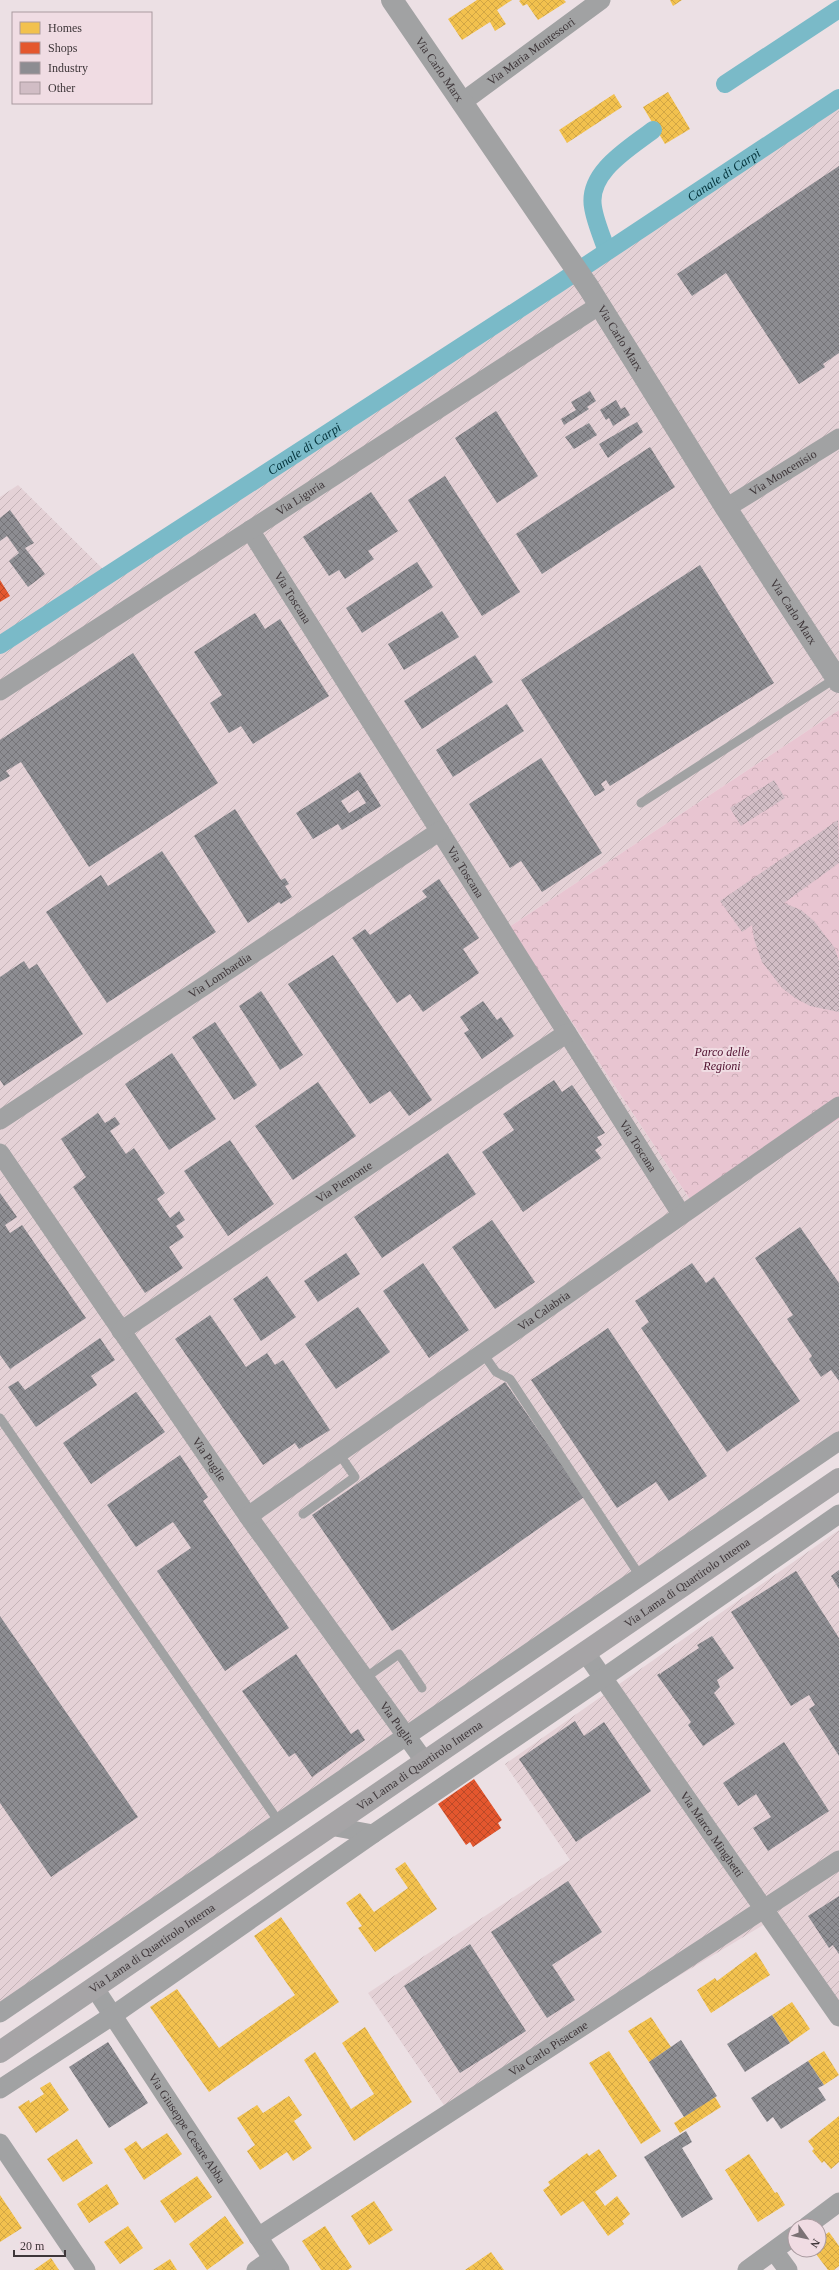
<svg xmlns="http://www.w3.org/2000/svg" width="839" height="2270" font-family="'Times New Roman',serif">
<defs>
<pattern id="industrial-furrows" width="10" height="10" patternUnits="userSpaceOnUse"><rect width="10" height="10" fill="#e4d1d6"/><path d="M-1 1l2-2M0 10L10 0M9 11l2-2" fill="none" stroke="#c5b4b8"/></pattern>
<pattern id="park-crowns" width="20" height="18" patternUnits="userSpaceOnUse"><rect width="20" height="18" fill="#e8c5d1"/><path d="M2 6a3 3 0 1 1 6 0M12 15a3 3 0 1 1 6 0" fill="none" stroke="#c8aab4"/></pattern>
<pattern id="homes-cross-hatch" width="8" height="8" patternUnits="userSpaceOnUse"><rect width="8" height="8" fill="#f2c14e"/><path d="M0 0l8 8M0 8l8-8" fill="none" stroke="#d1a645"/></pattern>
<pattern id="shops-cross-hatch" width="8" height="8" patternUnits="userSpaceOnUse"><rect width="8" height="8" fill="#e4572e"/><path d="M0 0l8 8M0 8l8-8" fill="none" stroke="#ba4928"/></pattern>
<pattern id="industry-cross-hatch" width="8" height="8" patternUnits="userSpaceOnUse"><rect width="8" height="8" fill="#8d8d92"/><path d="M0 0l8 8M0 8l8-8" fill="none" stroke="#757478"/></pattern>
<pattern id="building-cross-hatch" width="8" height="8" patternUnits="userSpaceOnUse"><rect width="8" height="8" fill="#d1bdc5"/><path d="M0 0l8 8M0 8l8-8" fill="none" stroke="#ab9aa1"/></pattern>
</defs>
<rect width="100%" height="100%" fill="#ece0e4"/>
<path fill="url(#industrial-furrows)" d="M839,103V710L509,927L699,1213L839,1119V1441L0,2007V497L18,485L111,577L560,293Z
M839,1530V2018L765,1924L450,2114L368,1993L570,1860L505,1764Z"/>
<path fill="url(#park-crowns)" d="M839,710V1119L699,1213L509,927Z"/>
<path fill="url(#homes-cross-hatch)" d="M477,0H512L497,10L506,24L495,31L490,22L462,40L448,19Z
M521,0H564L566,2L538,20L527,4L523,6L519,1Z
M670,0H682L673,6Z
M668,92L690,129L665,144L643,107Z
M614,94L622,107L567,143L559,130Z
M405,1862L437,1909L375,1952L358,1928L362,1926L346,1903L360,1893L374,1912L408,1888L395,1869Z
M281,1917L339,2002L209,2092L150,2007L177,1989L219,2048L295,1995L254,1936Z
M756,1952L770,1975L711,2013L697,1990L715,1978L717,1981Z
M792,2002L810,2029L790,2043L772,2015Z
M651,2017L671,2047L649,2062L628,2031Z
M365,2027L412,2102L354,2141L304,2060L315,2052L351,2109L374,2094L342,2043Z
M609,2051L661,2131L641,2144L589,2063Z
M824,2051L839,2075L824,2085L808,2061Z
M50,2082L69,2110L36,2133L18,2107L29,2100L30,2103L44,2094L40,2088Z
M289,2096L302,2115L294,2121L312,2148L293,2161L287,2152L260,2170L247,2151L255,2145L237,2118L257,2105L263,2113Z
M715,2097L721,2107L680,2133L674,2123Z
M839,2116V2162L831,2169L824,2161L822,2163L812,2151L814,2149L808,2141Z
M167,2133L182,2154L144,2180L124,2149L136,2141L142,2149Z
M77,2139L93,2163L63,2182L47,2159Z
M599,2149L617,2176L595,2192L605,2206L617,2196L630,2214L622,2221L624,2224L608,2236L583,2201L561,2216L543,2190L550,2185L548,2182L587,2153L589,2156Z
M749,2154L775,2193L777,2192L785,2205L758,2222L725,2170Z
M197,2176L212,2197L175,2223L160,2201Z
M107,2184L119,2204L89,2223L77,2204Z
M0,2195L22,2228L0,2242Z
M374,2201L393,2230L369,2245L351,2216Z
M225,2216L244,2243L207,2270L189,2244Z
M128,2226L143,2248L120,2264L104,2242Z
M325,2226L352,2267L348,2270H321L302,2241Z
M829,2232L839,2246V2266L834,2270H828L813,2250H819V2239Z
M491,2252L504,2270H465Z
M51,2258L59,2270H34Z
M170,2259L177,2270H153Z"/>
<path fill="url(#shops-cross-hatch)" d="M0,580L10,596L0,602Z
M474,1779L502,1820L498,1823L501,1828L473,1847L470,1842L466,1845L438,1804Z"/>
<path fill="url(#industry-cross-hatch)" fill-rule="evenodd" d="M839,166V353L823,364L825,367L799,384L726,273L692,296L677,274Z
M590,391L596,401L587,407L589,409L564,425L561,419L576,410L571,402Z
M616,400L621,409L625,407L630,415L613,426L609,418L606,420L600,410Z
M496,411L538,476L497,503L455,438Z
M637,422L643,432L608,458L599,444Z
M589,423L597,435L574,449L565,437Z
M650,447L675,487L542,574L516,534Z
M445,476L520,592L482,616L408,500Z
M371,492L398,531L368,551L374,559L345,579L339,570L329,576L303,537Z
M10,510L34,543L25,548L45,574L28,587L9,561L19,553L7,536L0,541V518Z
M417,562L433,587L362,633L346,608Z
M700,565L774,683L610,786L606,780L601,784L605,790L595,796L521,680Z
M442,611L459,637L404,670L388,644Z
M255,613L265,629L280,619L329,696L253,744L241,726L229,733L210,703L222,695L194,652Z
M133,653L218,783L89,867L21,762L6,771L10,776L0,782V740Z
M475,655L493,682L422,729L404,701Z
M507,704L524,731L453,777L436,750Z
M541,758L602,853L542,892L521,861L510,868L469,804Z
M360,772L381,806L342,830L338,824L313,839L296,813ZM358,790L366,803L349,813L341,801Z
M235,809L281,880L285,878L289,884L285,886L292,897L281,904L279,902L248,923L194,836Z
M162,851L216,932L107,1003L46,912L101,875L108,886Z
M439,879L479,938L463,949L479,973L423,1012L410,994L397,1003L352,938L365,929L370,935L427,897L422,891Z
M333,955L432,1100L409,1116L390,1091L370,1104L288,984Z
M24,961L29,969L37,964L83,1034L4,1086L0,1080V977Z
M261,991L303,1055L280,1070L239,1006Z
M483,1001L497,1020L501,1017L514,1036L482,1059L464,1033L469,1030L460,1017Z
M215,1022L257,1085L234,1100L192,1037Z
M172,1053L216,1119L169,1150L125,1084Z
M554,1080L562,1092L572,1085L605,1133L597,1137L602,1145L595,1150L601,1158L523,1212L482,1152L514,1130L503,1114Z
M318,1082L356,1136L293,1180L255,1126Z
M98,1113L105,1123L115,1117L120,1124L110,1131L126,1154L134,1148L165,1193L157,1199L170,1218L179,1211L185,1220L176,1226L184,1237L169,1247L183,1268L145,1293L73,1187L86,1177L61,1139Z
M230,1140L274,1204L228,1236L184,1171Z
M448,1153L476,1194L382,1258L354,1217Z
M0,1193L17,1217L5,1225L10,1233L22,1225L86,1318L10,1369L0,1355Z
M492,1220L535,1282L495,1309L452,1247Z
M800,1227L839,1283V1381L831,1370L821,1377L809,1359L812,1356L787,1319L793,1315L755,1258Z
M346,1253L360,1274L318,1302L304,1281Z
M423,1263L469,1330L429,1358L383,1291Z
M692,1263L706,1283L714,1277L800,1401L727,1452L641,1328L649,1322L635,1301Z
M267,1276L296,1317L261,1341L233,1299Z
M358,1307L390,1352L336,1389L305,1344Z
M210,1315L246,1367L267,1353L275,1365L283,1360L330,1430L299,1449L295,1443L263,1465L175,1339Z
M608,1328L707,1476L669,1501L656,1482L617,1508L531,1380Z
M100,1338L115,1360L91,1376L97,1385L36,1427L8,1387L18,1381L25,1390Z
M505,1382L584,1497L392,1631L312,1515Z
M136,1392L165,1432L91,1484L63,1443Z
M180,1455L208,1497L203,1501L289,1628L225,1671L157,1571L191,1548L173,1522L136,1547L107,1505Z
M839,1570V1589L831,1576Z
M796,1571L839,1638V1756L809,1709L815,1705L809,1695L791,1706L731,1612Z
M0,1616L138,1817L51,1877L0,1803Z
M712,1636L734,1668L717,1680L720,1687L714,1693L735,1724L703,1746L688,1725L691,1722L657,1675L660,1673L661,1675V1673L699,1648L697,1645Z
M296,1654L351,1734L358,1729L365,1740L312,1777L295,1753L289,1757L242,1691Z
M575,1721L584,1736L604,1722L651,1791L576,1842L519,1759Z
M784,1742L829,1811L768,1851L753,1828L771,1817L756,1794L738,1806L723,1783Z
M568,1881L602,1932L552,1965L575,2000L547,2018L491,1932Z
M839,1896V1954L833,1945L829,1948L808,1916Z
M470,1944L526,2031L460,2073L404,1986Z
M772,2015L790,2043L745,2072L727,2044Z
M681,2040L717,2096L684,2117L649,2062Z
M108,2042L148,2103L109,2128L69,2067Z
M808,2061L824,2085L818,2088L826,2100L781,2129L773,2117L767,2122L751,2098Z
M686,2131L692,2142L682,2148L713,2199L682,2218L644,2157Z"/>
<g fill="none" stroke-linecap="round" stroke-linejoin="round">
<g stroke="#7abac8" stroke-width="18">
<path d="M725,84L839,9"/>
<path d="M607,251C602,237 595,221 593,207C587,172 630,148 653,130"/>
<path id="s1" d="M0,645L558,284L839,98"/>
</g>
</g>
<path fill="url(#building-cross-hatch)" d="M774,780L785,798L741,826L730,808Z
M838,820L839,863L784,903L801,910L814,921L834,947L839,961V1012L810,1006L795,998L782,988L762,962L754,939L752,925L742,932L720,901Z"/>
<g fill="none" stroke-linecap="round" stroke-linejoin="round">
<path stroke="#a1a2a3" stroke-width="9" d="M641,803L836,678
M482,1352L496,1372L510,1379L640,1576
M0,1418L279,1822
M303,1514L355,1477L338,1452
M365,1678L399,1654L422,1688"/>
<g stroke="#a1a2a3" stroke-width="19">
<path id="s2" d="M461,103L601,0"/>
<path id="s3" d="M726,508L839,438"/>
<path id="s4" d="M250,530L681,1214"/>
<path id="s5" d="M0,691L600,305"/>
<path id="s6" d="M0,1120L440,831"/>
<path id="s7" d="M0,1153L248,1516L425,1762"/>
<path id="s8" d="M121,1331L567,1033"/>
<path id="s9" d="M248,1516L839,1106"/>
<path id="s10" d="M585,1652L839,2017"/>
<path d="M330,1826L373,1834"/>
<path id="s11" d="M94,1987L280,2270"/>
<path d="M0,2013L839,1441"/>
<path d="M0,2089L112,2016L373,1834L603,1678L839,1514"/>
<path d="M0,2143L86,2270"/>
<path d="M807,2226L839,2202"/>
<path id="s12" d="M258,2237L839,1860"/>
<path d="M774,2251L788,2270"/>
<path d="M256,2270L272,2259"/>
<path d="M747,2270L795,2235"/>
</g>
<path stroke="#a1a2a3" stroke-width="22" id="s13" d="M392,0L589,288L726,508L839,682"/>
<path stroke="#a6a4a6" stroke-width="22" id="s14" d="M0,2052L839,1479"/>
</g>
<g text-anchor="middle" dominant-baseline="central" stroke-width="4" stroke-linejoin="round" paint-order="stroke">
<g font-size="12" fill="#3e3639" stroke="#f0dce3">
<text stroke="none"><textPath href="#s2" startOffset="87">Via Maria Montessori</textPath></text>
<text stroke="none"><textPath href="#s13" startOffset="84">Via Carlo Marx</textPath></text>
<text stroke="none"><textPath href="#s13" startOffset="408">Via Carlo Marx</textPath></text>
<text stroke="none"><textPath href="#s3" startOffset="67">Via Moncenisio</textPath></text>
<text stroke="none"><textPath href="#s5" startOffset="357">Via Liguria</textPath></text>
<text stroke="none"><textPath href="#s4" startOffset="80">Via Toscana</textPath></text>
<text stroke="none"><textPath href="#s13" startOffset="732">Via Carlo Marx</textPath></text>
<text stroke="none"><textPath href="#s4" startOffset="404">Via Toscana</textPath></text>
<text stroke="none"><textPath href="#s6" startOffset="263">Via Lombardia</textPath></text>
<text stroke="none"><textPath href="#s4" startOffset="728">Via Toscana</textPath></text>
<text stroke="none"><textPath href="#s8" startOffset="268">Via Piemonte</textPath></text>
<text stroke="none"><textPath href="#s9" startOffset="360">Via Calabria</textPath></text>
<text stroke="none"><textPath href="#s7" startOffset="371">Via Puglie</textPath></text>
<text stroke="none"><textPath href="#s14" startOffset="832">Via Lama di Quartirolo Interna</textPath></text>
<text stroke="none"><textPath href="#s7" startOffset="695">Via Puglie</textPath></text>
<text stroke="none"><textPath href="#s14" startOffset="508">Via Lama di Quartirolo Interna</textPath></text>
<text stroke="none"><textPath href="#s10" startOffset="222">Via Marco Minghetti</textPath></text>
<text stroke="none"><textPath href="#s14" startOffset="184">Via Lama di Quartirolo Interna</textPath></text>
<text stroke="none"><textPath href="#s12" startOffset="346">Via Carlo Pisacane</textPath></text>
<text stroke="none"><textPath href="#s11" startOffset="169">Via Giuseppe Cesare Abba</textPath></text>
</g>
<g font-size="12" font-style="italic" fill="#4e0e2d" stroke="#f0dce3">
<text x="722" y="1052">Parco delle<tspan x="722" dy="14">Regioni</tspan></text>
</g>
<g font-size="13" font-style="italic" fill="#003038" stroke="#f0dce3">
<text stroke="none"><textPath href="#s1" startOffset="863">Canale di Carpi</textPath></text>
<text stroke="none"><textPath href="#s1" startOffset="362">Canale di Carpi</textPath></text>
</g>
</g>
<rect x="12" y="12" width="140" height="92" fill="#f0dce3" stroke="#a99a9f"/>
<rect x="20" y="22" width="20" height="12" fill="#f2c14e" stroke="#a99a9f"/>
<text x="48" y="32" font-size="12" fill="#3e3639">Homes</text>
<rect x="20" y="42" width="20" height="12" fill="#e4572e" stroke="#a99a9f"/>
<text x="48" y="52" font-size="12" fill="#3e3639">Shops</text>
<rect x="20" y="62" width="20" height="12" fill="#8d8d92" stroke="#a99a9f"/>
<text x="48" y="72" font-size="12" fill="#3e3639">Industry</text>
<rect x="20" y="82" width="20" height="12" fill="#d1bdc5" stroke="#a99a9f"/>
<text x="48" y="92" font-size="12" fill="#3e3639">Other</text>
<g transform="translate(807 2238) rotate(123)"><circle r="19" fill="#f0dce3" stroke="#a99a9f"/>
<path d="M0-3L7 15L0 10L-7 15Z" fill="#7b7275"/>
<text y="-6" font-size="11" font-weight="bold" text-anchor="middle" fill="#3e3639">N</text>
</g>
<path d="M14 2250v6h51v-6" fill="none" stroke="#3e3639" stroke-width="2"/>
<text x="20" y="2250" font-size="12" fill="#3e3639" stroke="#f0dce3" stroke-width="3" paint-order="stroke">20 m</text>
</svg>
